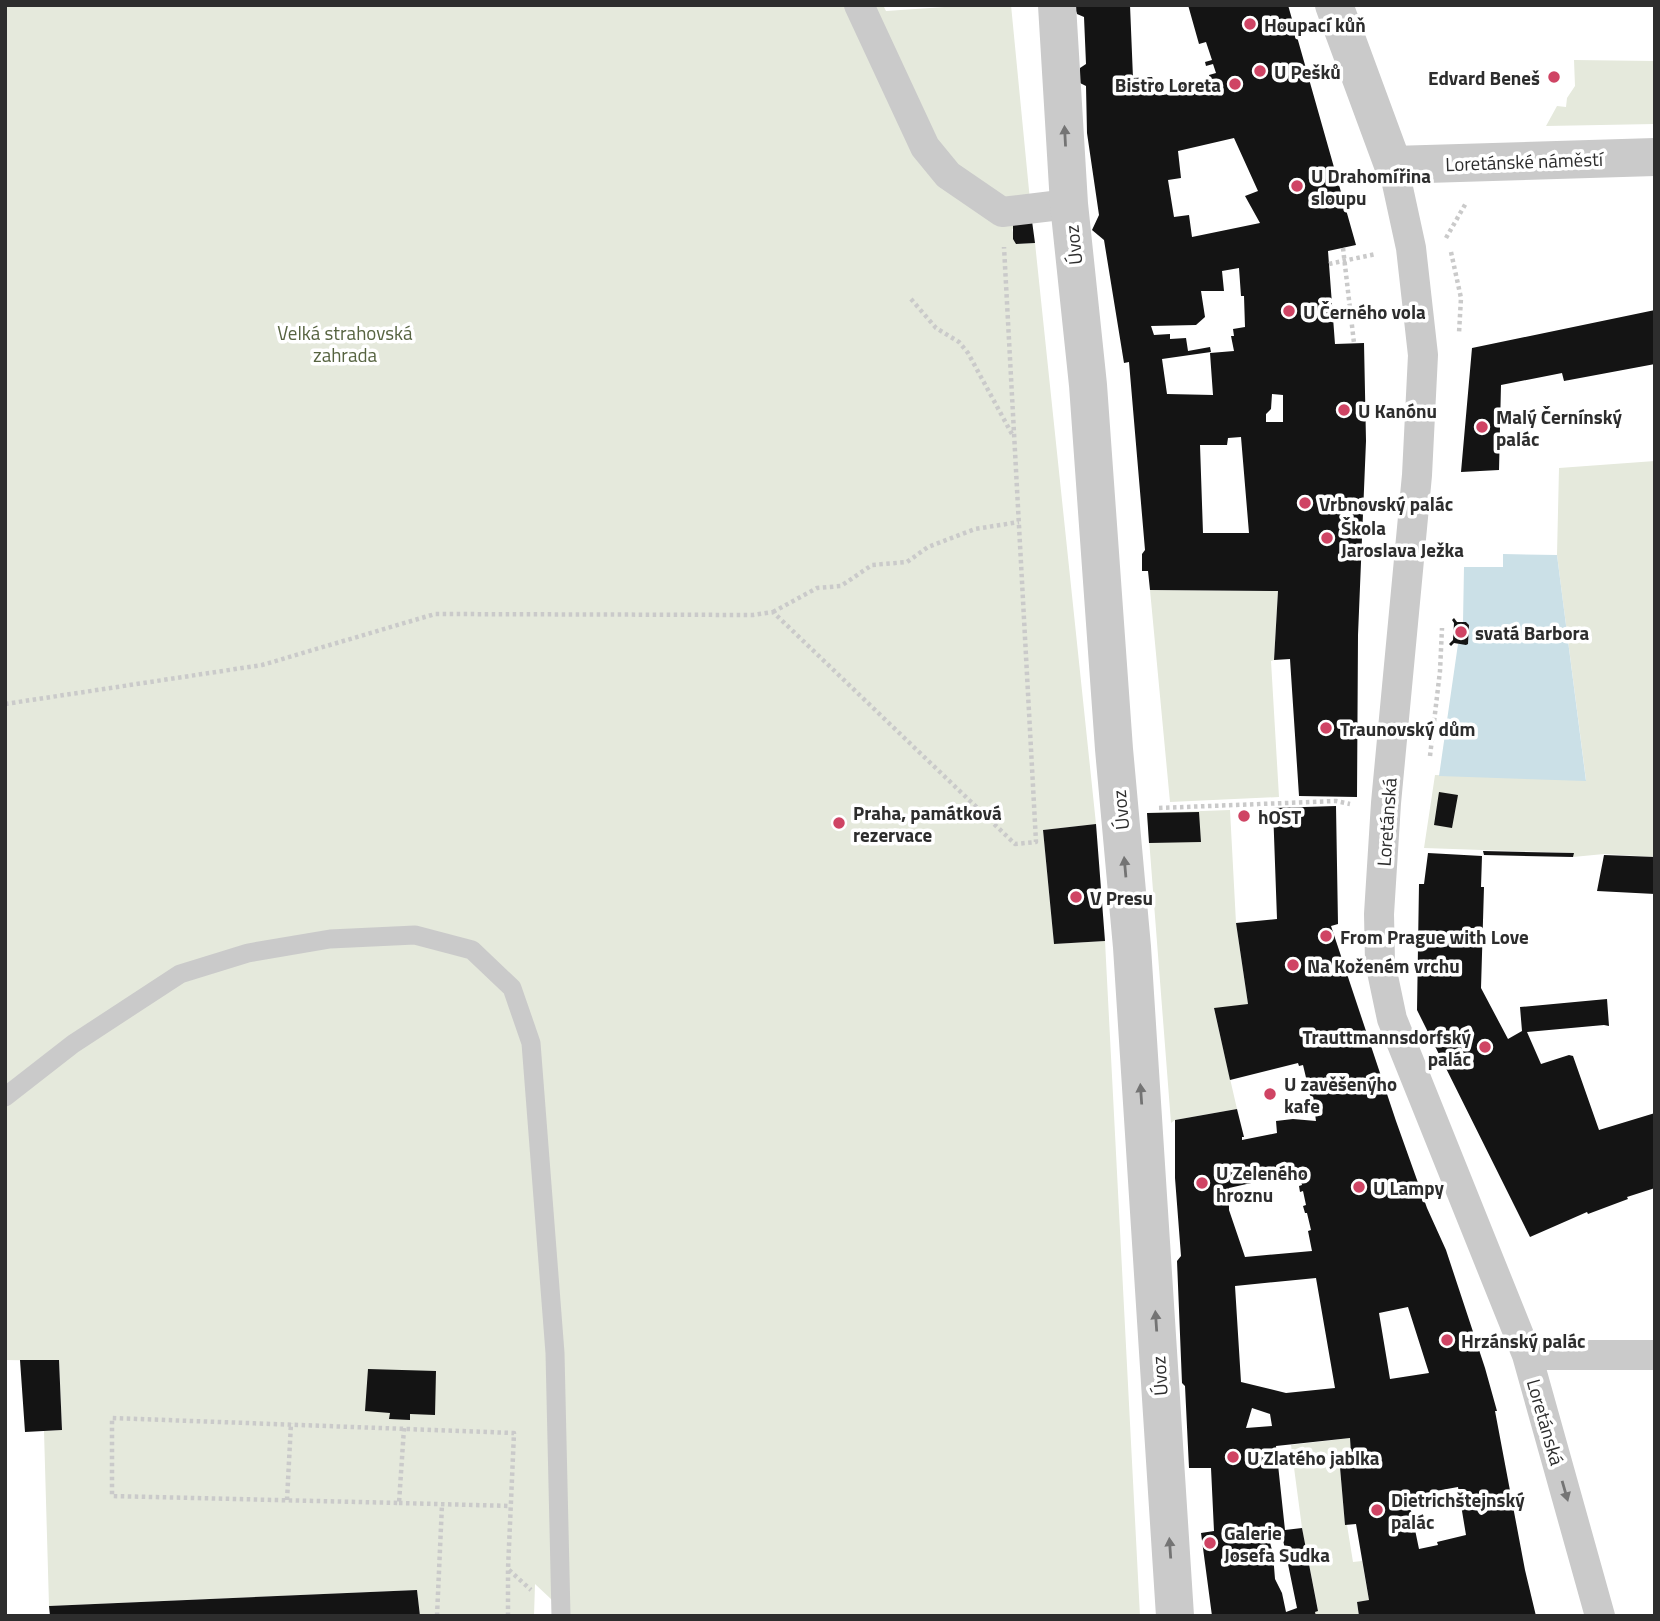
<svg xmlns="http://www.w3.org/2000/svg" width="1660" height="1621" font-family="'Titillium Web',sans-serif">
<rect width="100%" height="100%" fill="#fff"/>
<path fill="#e5e9dc" d="M5,5H883L886,11L974,5H1011L1032,221L1012,229L1016,244L1035,243L1096,824L1043,830L1054,944L1105,941L1140,1616H569L535,1584L534,1616H420L417,1590L49,1606L44,1431L62,1430L59,1361L5,1360Z
M1574,60L1655,61V124L1546,126L1557,106L1566,107L1567,98L1575,86Z
M1655,461V857L1604,854L1573,857V853L1424,848L1435,775L1586,780L1557,555L1559,468Z
M1150,590L1278,591L1274,660L1271,661L1279,797L1170,802Z
M1230,810L1236,923L1248,1004L1214,1009L1237,1109L1175,1120L1171,1123L1147,813Z
M1350,1438L1351,1454L1339,1457L1345,1525H1347L1353,1562L1362,1561L1369,1600L1357,1602L1359,1616H1316L1315,1612L1318,1610L1302,1528L1291,1445Z"/>
<path fill="#cbe0e7" d="M1503,554L1557,555L1586,781L1439,776L1458,644H1468L1469,625L1466,622H1463L1464,567H1503Z"/>
<path fill="#141414" fill-rule="evenodd" d="M1074,5H1130L1133,78L1152,77L1154,81L1158,80L1163,95L1174,93L1172,85L1195,80L1198,87L1211,84L1209,75L1216,73L1213,64L1206,66L1205,62L1212,60L1206,42L1199,44L1188,5H1288L1356,245L1328,251L1335,344L1364,343L1366,441L1358,635L1357,797L1299,796L1290,659L1274,660L1278,591L1150,590L1148,571H1142V554L1145,550L1129,362L1124,363L1104,240L1092,230L1099,215L1087,133L1086,86L1080,83V68L1086,64L1084,17L1077,14ZM1234,138L1258,191L1245,196L1260,223L1192,237L1189,215L1174,217L1168,180L1181,178L1178,151ZM1239,268L1241,296H1244L1245,327L1233,329L1234,336H1231L1234,351L1210,353L1213,395L1167,394L1162,359L1211,352L1210,347L1188,351L1186,338L1170,339V334L1154,335L1151,326L1196,325L1205,317L1201,291H1224L1222,271ZM1272,394L1283,395V422H1266V414L1271,409ZM1241,437L1249,533H1203L1200,445H1227L1228,438Z
M1032,221L1035,243L1016,244L1013,239V223Z
M1655,310V364L1564,381L1562,373L1501,385L1499,470L1461,472L1472,348Z
M1454,618L1457,622H1466L1469,625L1468,644L1466,645L1454,643L1451,646L1449,644L1453,640L1454,623L1452,620Z
M1439,792L1458,795L1452,828L1434,825Z
M1336,806L1338,924L1331,926L1396,1121L1427,1208L1446,1250L1485,1368L1497,1411H1495L1525,1570L1536,1616H1359L1357,1602L1369,1600L1356,1524L1345,1525L1339,1456L1351,1454L1350,1438L1276,1446L1285,1530L1302,1528L1318,1611L1315,1612L1316,1616H1212L1201,1533L1214,1531L1211,1468H1189L1185,1386L1182,1383L1177,1261L1181,1256L1175,1178V1120L1237,1109L1244,1137H1242V1140L1277,1133L1276,1121L1293,1119L1316,1121L1315,1114H1309L1308,1110L1313,1109L1309,1091L1305,1092L1304,1088L1308,1086L1303,1065L1299,1066L1298,1063L1230,1080L1214,1008L1248,1004L1236,923L1277,919L1273,808ZM1299,1172L1302,1185L1299,1186L1300,1192L1303,1191L1306,1205L1303,1206L1305,1213H1307L1311,1230L1308,1231L1312,1251L1245,1257L1229,1210V1188ZM1316,1278L1335,1388L1286,1393L1241,1382L1235,1286ZM1408,1307L1429,1373L1390,1379L1379,1313ZM1252,1408L1270,1414L1272,1426L1246,1428ZM1458,1487L1466,1535L1437,1542L1438,1545L1419,1549L1408,1496ZM1281,1530L1297,1608L1286,1612L1282,1593L1275,1579L1273,1554L1267,1531Z
M1199,812L1201,842L1149,843L1147,813Z
M1096,824L1105,941L1054,944L1043,830Z
M1483,851L1574,853L1573,857L1484,855Z
M1428,853L1482,856L1481,887H1484L1481,988L1508,1039L1522,1031L1520,1007L1607,999L1609,1026L1604,1025L1527,1032L1541,1064L1569,1055L1573,1056L1599,1130L1655,1113V1188L1627,1197L1628,1199L1588,1214L1587,1212L1530,1237L1417,1010L1419,884H1424Z
M1604,855L1655,857V894L1597,891Z
M20,1360H59L62,1430L25,1432Z
M368,1369L436,1371L435,1415L410,1414V1420L389,1419L390,1413L365,1411Z
M417,1590L420,1616H50L49,1606Z"/>
<g fill="none" stroke-linecap="round" stroke-linejoin="round">
<path stroke="#cacaca" stroke-width="4.5" stroke-dasharray="3.5 3.5" stroke-linecap="butt" d="M1446,238L1466,203
M1343,248L1354,343
M1451,252L1461,298L1459,333
M1329,264L1376,254
M911,299L936,328L959,342L968,353L1013,436
M773,612L817,588L841,586L872,565L907,562L928,547L975,529L1019,522
M5,704L262,665L435,614L753,615L773,612L1015,844L1036,842L1004,247
M1430,756L1440,671L1442,628
M1159,808L1336,801L1350,804
M404,1428L399,1503L112,1496V1418L514,1433L508,1569L531,1590
M287,1500L291,1423
M399,1503L511,1506
M437,1616L442,1504
M508,1616V1570"/>
<path stroke="#cacaca" stroke-width="19" d="M5,1097L73,1044L180,974L248,953L330,939L415,935L472,950L512,988L531,1043L555,1353L561,1616"/>
<path stroke="#cacaca" stroke-width="30" d="M859,5L925,147L948,175L1002,212L1069,204
M1393,165L1411,248L1423,355L1417,475L1386,803L1379,914L1380,962L1392,1019L1527,1355L1600,1616
M1527,1355H1655"/>
<path stroke="#cacaca" stroke-width="38" d="M1057,5L1069,204L1088,385L1114,749L1132,947L1175,1616
M1334,5L1393,165L1655,157"/>
</g>
<defs><path id="oneway-solid" d="M-6-.8H1V-3.2L6.5 0L1 3.2V.8H-6Z" transform="scale(1.75)"/></defs>
<g fill="#747474">
<use href="#oneway-solid" transform="translate(1065 136) rotate(-93)"/>
<use href="#oneway-solid" transform="translate(1125 867) rotate(-95)"/>
<use href="#oneway-solid" transform="translate(1141 1094) rotate(-94)"/>
<use href="#oneway-solid" transform="translate(1156 1321) rotate(-94)"/>
<use href="#oneway-solid" transform="translate(1565 1491) rotate(74)"/>
<use href="#oneway-solid" transform="translate(1170 1548) rotate(-94)"/>
</g>
<g fill="#cf4464" stroke="#fff" stroke-width="2.5">
<circle cx="1250" cy="24" r="7"/>
<circle cx="1260" cy="71" r="7"/>
<circle cx="1554" cy="77" r="7"/>
<circle cx="1235" cy="84" r="7"/>
<circle cx="1297" cy="186" r="7"/>
<circle cx="1289" cy="311" r="7"/>
<circle cx="1344" cy="410" r="7"/>
<circle cx="1482" cy="427" r="7"/>
<circle cx="1305" cy="503" r="7"/>
<circle cx="1327" cy="538" r="7"/>
<circle cx="1461" cy="632" r="7"/>
<circle cx="1326" cy="728" r="7"/>
<circle cx="1244" cy="816" r="7"/>
<circle cx="839" cy="823" r="7"/>
<circle cx="1076" cy="897" r="7"/>
<circle cx="1326" cy="936" r="7"/>
<circle cx="1293" cy="965" r="7"/>
<circle cx="1485" cy="1047" r="7"/>
<circle cx="1270" cy="1094" r="7"/>
<circle cx="1202" cy="1183" r="7"/>
<circle cx="1359" cy="1187" r="7"/>
<circle cx="1447" cy="1340" r="7"/>
<circle cx="1233" cy="1457" r="7"/>
<circle cx="1377" cy="1510" r="7"/>
<circle cx="1210" cy="1543" r="7"/>
</g>
<g text-anchor="middle" dominant-baseline="central" stroke-width="7" stroke-linejoin="round" paint-order="stroke">
<g font-size="19" font-weight="bold" fill="#2d2d2d" stroke="#fff" text-anchor="start">
<text x="1264" y="24">Houpací kůň</text>
<text x="1274" y="71">U Pešků</text>
<text x="1540" y="77" text-anchor="end">Edvard Beneš</text>
<text x="1221" y="84" text-anchor="end">Bistro Loreta</text>
<text x="1311" y="175">U Drahomířina<tspan x="1311" dy="22">sloupu</tspan></text>
<text x="1303" y="311">U Černého vola</text>
<text x="1358" y="410">U Kanónu</text>
<text x="1496" y="416">Malý Černínský<tspan x="1496" dy="22">palác</tspan></text>
<text x="1319" y="503">Vrbnovský palác</text>
<text x="1341" y="527">Škola<tspan x="1341" dy="22">Jaroslava Ježka</tspan></text>
<text x="1475" y="632">svatá Barbora</text>
<text x="1340" y="728">Traunovský dům</text>
<text x="853" y="812">Praha, památková<tspan x="853" dy="22">rezervace</tspan></text>
<text x="1258" y="816">hOST</text>
<text x="1090" y="897">V Presu</text>
<text x="1340" y="936">From Prague with Love</text>
<text x="1307" y="965">Na Koženém vrchu</text>
<text x="1471" y="1036" text-anchor="end">Trauttmannsdorfský<tspan x="1471" dy="22">palác</tspan></text>
<text x="1284" y="1083">U zavěšenýho<tspan x="1284" dy="22">kafe</tspan></text>
<text x="1216" y="1172">U Zeleného<tspan x="1216" dy="22">hroznu</tspan></text>
<text x="1373" y="1187">U Lampy</text>
<text x="1461" y="1340">Hrzánský palác</text>
<text x="1247" y="1457">U Zlatého jablka</text>
<text x="1391" y="1499">Dietrichštejnský<tspan x="1391" dy="22">palác</tspan></text>
<text x="1224" y="1532">Galerie<tspan x="1224" dy="22">Josefa Sudka</tspan></text>
</g>
<g font-size="19" fill="#2d2d2d" stroke="#fff">
<text transform="translate(1524 161) rotate(-2)">Loretánské náměstí</text>
<text transform="translate(1073 245) rotate(-96)">Úvoz</text>
<text transform="translate(1120 810) rotate(-95)">Úvoz</text>
<text transform="translate(1386 822) rotate(-86)">Loretánská</text>
<text transform="translate(1159 1376) rotate(-94)">Úvoz</text>
<text transform="translate(1546 1422) rotate(74)">Loretánská</text>
</g>
<g font-size="19" fill="#566340" stroke="#fff">
<text x="345" y="332">Velká strahovská<tspan x="345" dy="22">zahrada</tspan></text>
</g>
</g>
<rect width="1660" height="1621" fill="none" stroke="#2d2d2d" stroke-width="14"/>
</svg>
